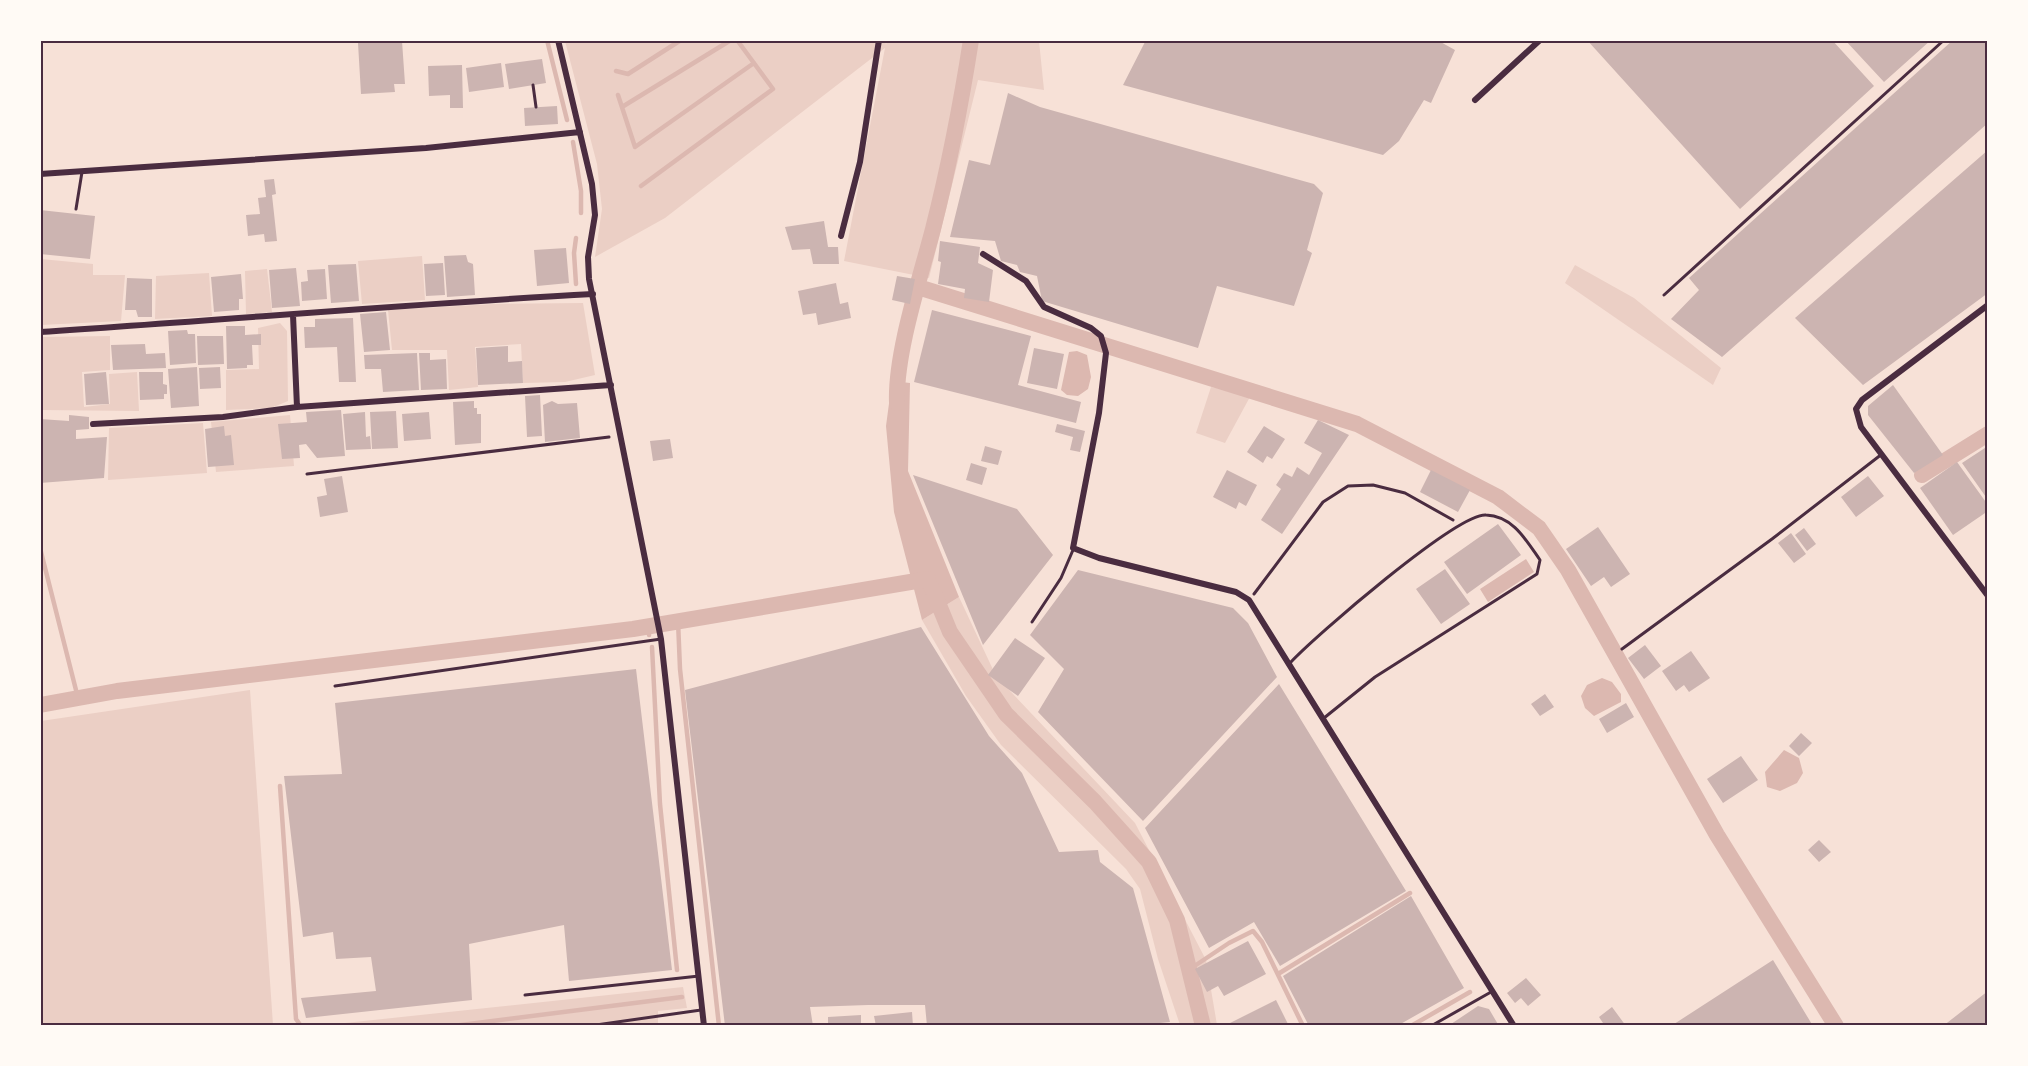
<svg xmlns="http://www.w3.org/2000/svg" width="2028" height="1066" font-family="'Nunito Sans',sans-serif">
<rect width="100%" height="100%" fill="#f7e1d7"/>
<path fill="#ebcfc5" d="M885,40L886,45L887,40L1039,41L1044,90L978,80L929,278L844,261L885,48L665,218L595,257L602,209L597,164L565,41Z
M422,256L425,300L362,304L358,261Z
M41,259L93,264V275H125L121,321L41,325Z
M1575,265L1634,298L1721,368L1713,385L1565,283Z
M267,269L272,312L246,314L245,271Z
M209,273L212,316L155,319L156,276Z
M583,303L595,375L565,382L523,383L521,344L475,347L478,387L449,390L447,350H392L388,310L494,304Z
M280,323L287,331L288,401L271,408L226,410V370L259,369L258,328Z
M110,336V370L82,372L84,407L110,404L109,374L137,372L139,411L41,410V337Z
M1211,387L1251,395L1225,443L1196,433Z
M290,415L294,466L216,472L211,422Z
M203,423L207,473L108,480L109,428Z
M959,597L996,676L1135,823L1206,960L1217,1025H1180L1158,959L1140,889L1126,869L1001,745L966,696L922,620Z
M250,690L273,1025H41V721Z
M683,987L687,1008L658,1011V1026H317Z"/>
<path fill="#dcb8b0" d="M1077,351L1087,355L1091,377L1088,389L1078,396L1067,395L1061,390L1069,352Z
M892,381L910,383L908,471L959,597L922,620L894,512L886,426Z
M1526,559L1534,572L1488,602L1480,589Z
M1602,678L1612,682L1621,694V702L1594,716L1585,708L1581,696L1587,685Z
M1784,750L1799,758L1803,773L1797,783L1780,791L1767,787L1765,772Z"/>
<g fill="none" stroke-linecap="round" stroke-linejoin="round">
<path stroke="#dcb8b0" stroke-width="4.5" d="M547,40L567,120
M616,71L628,74L681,40
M618,95L635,147L754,63
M622,107L731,40
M573,142L581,191V213
M641,186L773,89L737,40
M576,284L574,253L576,238
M40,548L78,698
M678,621L680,669L719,1026
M648,627L649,635
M652,647L660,804L677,970
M280,786L296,1019L301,1026
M1190,969L1229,943L1253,931L1262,942L1303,1026
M1278,974L1410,893
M453,1026L682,997
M1411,1026L1470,992"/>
<path stroke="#dcb8b0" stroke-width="16" d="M918,287L1357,424L1498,497L1539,528L1568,570L1717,835L1836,1026
M897,403C895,354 920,279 933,229C949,166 961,104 971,40
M1922,475L1988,434
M932,588L950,632L1006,714L1095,802L1149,862L1177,920L1203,1026
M40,705L117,691L633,629L928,579"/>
</g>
<path fill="#ccb4b1" d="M1146,40H1437L1455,50L1431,103L1424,100L1399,141L1383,155L1123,85Z
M1587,40H1832L1874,86L1740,209Z
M1845,40H1931L1884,82Z
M1953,40H1988V123L1722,357L1671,319L1699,290L1689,278Z
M402,41L405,84H394L395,92L361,94L358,43Z
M542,59L546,83L509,89L505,64Z
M501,63L504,87L469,92L466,68Z
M462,65L463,108H450V95L429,96L428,66Z
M1008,93L1040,107L1314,184L1323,193L1307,250L1312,253L1294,306L1217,286L1198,348L1042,301L1037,276L1020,272L1017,265L1001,261L995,241L950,237L969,160L990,165Z
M557,106L558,124L525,126L524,108Z
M1988,150V293L1863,385L1795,318Z
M274,179L276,194L272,195L277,241L265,242L264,234L248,236L246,215L260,214L258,198L266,197L264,180Z
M40,210L95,216L90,259L40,254Z
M824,221L828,247H838L839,264H813L810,249L792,250L785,227Z
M940,241L980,247L978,263L993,270L989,302L964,298L965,289L938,284L941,262L938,261Z
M566,248L569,283L537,286L534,250Z
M466,255L468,262L473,264L475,295L447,297L444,256Z
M443,263L445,295L426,296L424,264Z
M356,264L359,301L331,303L328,265Z
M296,268L300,306L272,308L269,270Z
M325,269L327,299L302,301L301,282L308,281L307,270Z
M241,274L243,299H239V310L214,312L211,277Z
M897,276L915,279L910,304L892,300Z
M127,278L152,279V317H138L136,310H125Z
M836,283L840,304L848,302L851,318L818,325L816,313L803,315L798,291Z
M932,310L1031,336L1018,385L1081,402L1076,423L914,382Z
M386,312L390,350L364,352L360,314Z
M353,318L356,382H339L337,347L305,348L304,327H315V319Z
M226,326H245V335L261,334V345H252L253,365H247V368L227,369Z
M187,330L188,334H195L196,363L170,365L168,331Z
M197,336H223L224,364L198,365Z
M145,344L146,354L165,353L166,368L113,370L111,345Z
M508,346V362L522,361L523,383L478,385L476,348Z
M1034,348L1064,354L1057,389L1027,383Z
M417,353L419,390L383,392L381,369H365L364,355Z
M419,353H430V360L446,359L447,389L421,390Z
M197,367L199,406L171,408L168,369Z
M220,367L221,388L200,389L199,368Z
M106,372L109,404L86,405L84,374Z
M139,372H163V384L167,385V394H164V399L140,400Z
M1893,385L1943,455L1914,473L1868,415V406Z
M540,395L542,436L527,437L525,396Z
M474,401V408H477V414H481V443L455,445L453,402Z
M552,401L558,404L577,403L580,438L545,442L543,405Z
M341,410L345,456L317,458L306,444L299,445L300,458L282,459L278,424L307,422L306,412Z
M396,411L398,448L372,449L370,412Z
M365,412L366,437L370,436L371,449L346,450L343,414Z
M429,412L431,439L404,441L402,414Z
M69,415L89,417V429L76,430V439L107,437L104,478L40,483V419L69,421Z
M1318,420L1349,435L1282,534L1261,520L1281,489L1276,485L1284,473L1292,477L1297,467L1309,475L1322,453L1304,443Z
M1057,424L1085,431L1080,452L1070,450L1073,437L1055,432Z
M224,426L225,436L231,435L234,465L208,467L205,429Z
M1264,426L1285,439L1272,459L1267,456L1263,463L1247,452Z
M670,439L673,458L653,461L650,441Z
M985,446L1002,451L998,465L981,461Z
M1988,446V500L1962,463Z
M1957,462L1988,505V511L1953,535L1920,488Z
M971,463L987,468L982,485L966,480Z
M1227,470L1257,485L1246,506L1239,502L1236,509L1213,497Z
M1431,470L1470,490L1458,512L1420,492Z
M913,475L1017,509L1053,555L983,645Z
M342,476L348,512L320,517L317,497L327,495L324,479Z
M1868,476L1884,496L1856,517L1841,497Z
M1498,524L1521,555L1467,594L1444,562Z
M1598,527L1630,574L1611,587L1604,577L1591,586L1566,549Z
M1804,528L1816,544L1807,551L1795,535Z
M1791,533L1806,554L1794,563L1778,543Z
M1445,569L1470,604L1441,624L1416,589Z
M1078,570L1233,608L1248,623L1277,677L1143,821L1038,712L1064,669L1030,635Z
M921,627L989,736L1022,773L1059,852L1098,850L1100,862L1133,888L1170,1022L1132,1026H927L925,1005H868L810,1007L813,1026H725L685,690Z
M1015,638L1045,658L1018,696L988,675Z
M1645,645L1661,666L1644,679L1628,658Z
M1691,651L1710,678L1689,692L1684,685L1676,691L1662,671Z
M636,669L672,970L569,981L564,925L469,944L472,1000L306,1018L301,998L376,991L371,957L336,959L333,932L303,937L284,776L342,774L335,703Z
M1279,684L1406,891L1280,966L1254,922L1209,948L1145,828Z
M1545,694L1554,707L1540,716L1531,704Z
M1626,703L1634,717L1607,733L1599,719Z
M1801,733L1812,743L1799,756L1789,746Z
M1741,756L1758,780L1723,803L1707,779Z
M1819,840L1831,852L1819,862L1808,850Z
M1411,896L1464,988L1397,1026H1309L1283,976Z
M1248,941L1266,974L1224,996L1218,986L1207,992L1195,969Z
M1773,960L1813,1026H1671Z
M1526,978L1541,995L1528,1006L1521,998L1515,1003L1507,993Z
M1988,991V1026H1943Z
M1276,1000L1289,1026H1224Z
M1478,1006L1489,1009L1499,1026H1448Z
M1612,1007L1626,1026H1605L1599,1017Z
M912,1012L913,1026H876L874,1016Z
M861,1015V1026H828V1017Z"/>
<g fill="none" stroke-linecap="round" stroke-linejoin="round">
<path stroke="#4a2c40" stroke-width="3" d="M533,85L536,107
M1664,295L1944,40
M307,474L609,437
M1254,594L1323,502L1348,486L1373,485L1405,493L1453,520"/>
<path stroke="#4a2c40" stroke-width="3" d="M76,209L82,172
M1032,622L1061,578L1073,550
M1622,649L1772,539L1882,454
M1290,663C1314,637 1457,513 1486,515C1513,516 1526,540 1540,560L1537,574L1375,677L1324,718
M335,686L661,639
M525,995L699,976
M589,1026L701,1010
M1431,1026L1491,992"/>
<path stroke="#4a2c40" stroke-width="6" d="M558,40L592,184L595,215L588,257L589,279L661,639L704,1026
M1475,100L1540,40
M40,174L426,148L580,132
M841,236L860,162L879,40
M983,254L1026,281L1044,307L1091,328L1101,336L1106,353L1099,413L1073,548L1099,558L1236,592L1249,600L1514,1026
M1988,305L1862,400L1856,409L1861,427L1988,596
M293,315L297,407
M40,332C225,320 408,304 593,294
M93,424L223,417L297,407L611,385"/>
</g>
<rect width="2028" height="1066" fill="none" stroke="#fffaf5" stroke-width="84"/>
<rect x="42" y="42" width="1944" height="982" fill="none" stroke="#4a2c40" stroke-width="2"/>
</svg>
